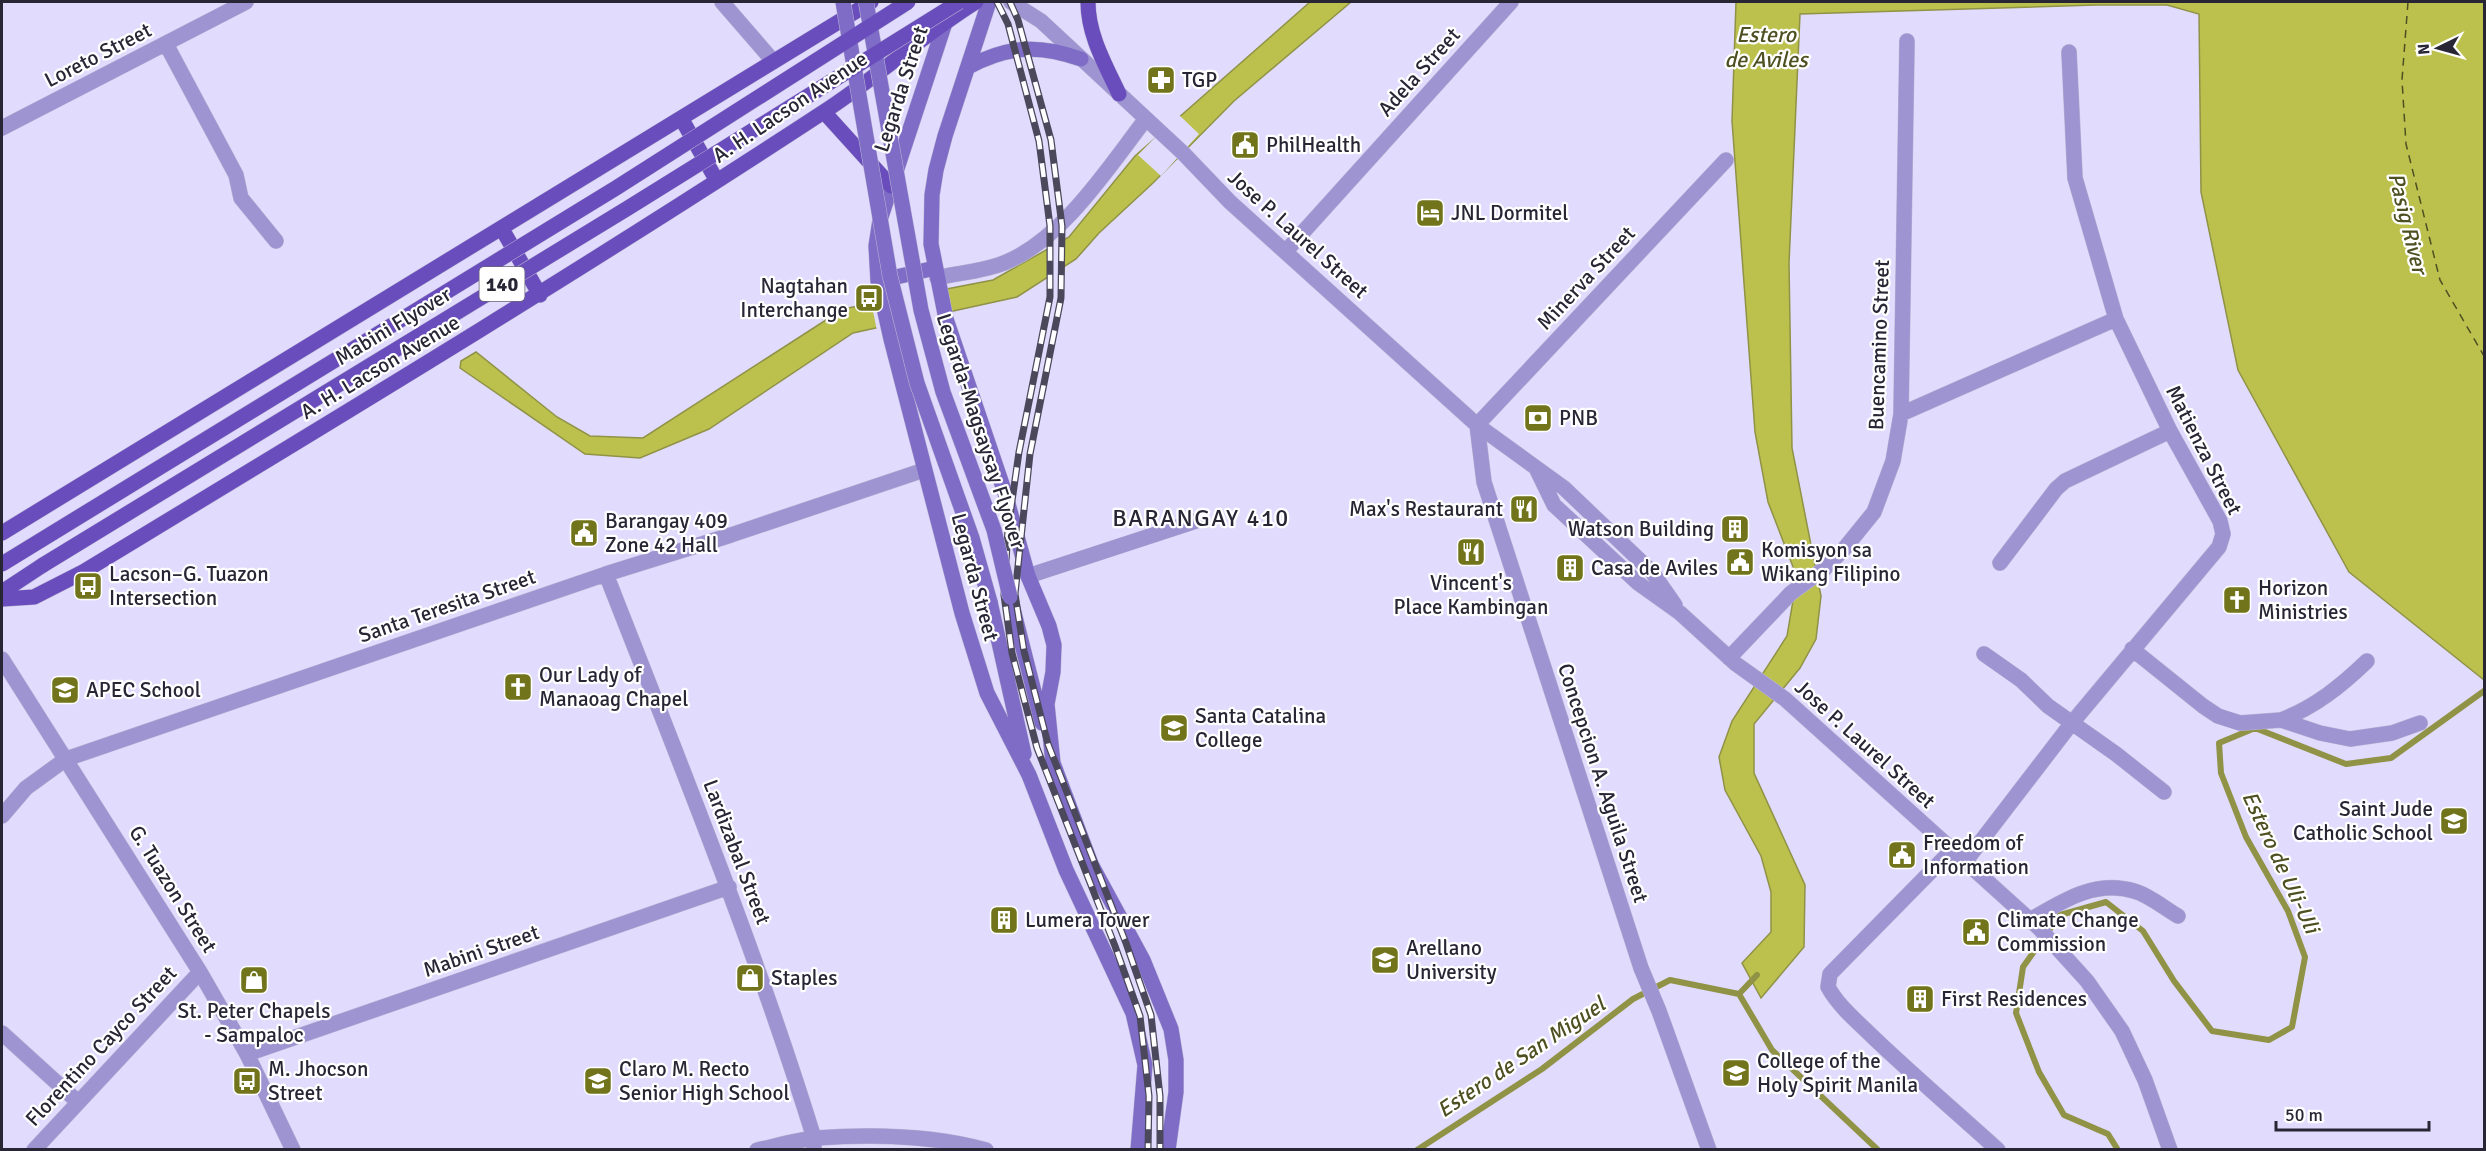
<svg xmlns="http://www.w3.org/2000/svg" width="2486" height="1151" font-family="Signika,sans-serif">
<rect width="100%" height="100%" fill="#e1dcfd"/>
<path fill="#bcc14e" stroke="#909246" stroke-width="1.5" d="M1310,2H1351L1234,101L1153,183L1099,233L1076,259L1017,297L853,333L709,429L640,458L585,454L460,368L461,361L476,352L557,417L590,436L643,438L843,309L993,280L1069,237L1135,156Z
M1736,2H2484V680L2349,572L2238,370L2201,192L2199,14L2167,5H2096L1800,14L1789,263L1792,448L1821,596L1816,639L1800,668L1754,724V773L1805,885L1804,947L1761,998L1742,963L1771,932V892L1761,856L1725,790L1719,757L1732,721L1787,636L1797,577L1768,502L1755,432L1732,121Z"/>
<path fill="#e1dcfd" d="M1178,114L1199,134L1161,176L1138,155Z
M1064,237V270L1047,282V247Z
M945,286L951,315L877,331L871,301Z"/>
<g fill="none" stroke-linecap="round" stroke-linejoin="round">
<path stroke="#909246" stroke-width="6" d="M1739,994L1757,975
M1417,1150L1542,1069L1633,999L1670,980L1739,994L1772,1050L1878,1150
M2118,1150L2108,1134L2064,1115L2039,1072L2016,1013L2023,967L2060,915L2106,902L2143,931L2174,981L2212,1031L2269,1040L2292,1027L2305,957L2288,911L2246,837L2221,773L2219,743L2255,728L2346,764L2391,758L2484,691"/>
<path stroke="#4e5022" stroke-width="1.5" stroke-dasharray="8 6" stroke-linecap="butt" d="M2408,2L2402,80L2406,144L2440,280L2484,356"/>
<g stroke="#bcb8d5" stroke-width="16">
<path id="minor" d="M722,2L773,61
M166,44L236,175L241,198L276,241
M2,128L246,2
M1286,251L1511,2
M937,278C958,273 984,271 1004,263C1062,240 1108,168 1145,120
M1901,414L2116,319
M1536,468L1554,505L1638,583L1680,613L1736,664L1785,699L2039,928L2087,981L2122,1031L2145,1080L2170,1150
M2000,563L2056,489L2065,481L2170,431
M606,574C679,761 755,947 814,1138V1150
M1028,576L1196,521
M1675,605L1652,572L1564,488L1477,425L1726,160
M2132,649L2203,706L2218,716L2240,723L2281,720L2320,733L2350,739L2392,733L2420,723
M1984,654L2021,680L2048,706L2116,754L2164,792
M1729,658L1791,593L1824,569L1844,549L1874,512L1893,461L1901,414L1907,41
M2281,720C2315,707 2341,686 2367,661
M2,816L26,788L66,759L606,574L731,535L924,470
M1952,850L1830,974L1828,987C1839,1007 1858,1022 1874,1038C1914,1076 1956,1112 1998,1150
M1965,862L2071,724L2219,547L2223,534L2220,521L2170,431L2116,319L2075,178L2069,52
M2030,920C2061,902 2095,879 2134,891C2149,895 2164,908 2178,916
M2,1033L78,1102
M247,1054L729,887"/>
</g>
<g stroke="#bcb8d5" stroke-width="16">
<path id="tertiary" d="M1011,2L1041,21L1183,153L1230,202L1477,425L1484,482L1641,968L1659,1011L1709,1150
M2,659L200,972L247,1054L293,1150
M34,1150L200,972
M757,1150C776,1146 796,1140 816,1138C871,1134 932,1135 986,1150"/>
</g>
<g stroke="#bcb8d5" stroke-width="16">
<path id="secondary" d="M989,2L945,136L936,170L932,195L931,244L946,319L1005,493L1028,576L1049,626L1054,645L1053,672L1047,704L1053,763L1091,864L1143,960L1171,1029L1176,1060V1092L1168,1150
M946,20L880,220L876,246L878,281L891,339L962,613L987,693L1029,775L1066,870L1133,1013L1145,1065L1138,1150
M968,67C1008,46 1038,44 1081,59
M879,281L935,268
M1010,597L1042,723
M990,602L1024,754"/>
</g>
<g stroke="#bcb8d5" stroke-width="16">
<path id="primary" d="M1088,2C1088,35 1105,64 1119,94
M824,112L891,186
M681,118L717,181
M502,229L540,295
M2,533L871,2
M2,592L43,565
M2,599L34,597L83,572C332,421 581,271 825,111C877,77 923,35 976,2"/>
</g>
<use href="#minor" stroke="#9e94d1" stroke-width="15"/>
<use href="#tertiary" stroke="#9e94d1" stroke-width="15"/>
<use href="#secondary" stroke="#7f6cc6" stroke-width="15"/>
<use href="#primary" stroke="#6a4dbc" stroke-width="15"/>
<g stroke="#4b485b" stroke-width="7">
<path id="rail" d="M997,2L1008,24L1039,141L1050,226V297L1019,452L1008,529L1004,595L1012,653L1037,748L1115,946L1140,1016L1149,1096L1148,1150
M1010,2L1018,20L1051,140L1062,226L1061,298L1030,454L1015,594L1024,651L1048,744L1126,943L1151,1015L1160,1096V1150"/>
</g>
<use href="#rail" stroke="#fff" stroke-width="4.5" stroke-dasharray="14" stroke-linecap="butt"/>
<g stroke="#bcb8d5" stroke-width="16" stroke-linecap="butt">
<path id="secondary-bridge" d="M843,2L890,276L917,383L972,538L990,602
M866,2L921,310L943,392L994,530L1010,597"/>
</g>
<g stroke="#bcb8d5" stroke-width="16" stroke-linecap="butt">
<path id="primary-bridge" d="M2,564L616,188L908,2
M43,565L628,208L959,2"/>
</g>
<use href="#secondary-bridge" stroke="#7f6cc6" stroke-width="15"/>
<use href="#primary-bridge" stroke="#6a4dbc" stroke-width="15"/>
</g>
<defs>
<g id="pharmacy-square" transform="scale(1.5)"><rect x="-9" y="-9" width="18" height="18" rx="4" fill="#71741a" stroke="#fff"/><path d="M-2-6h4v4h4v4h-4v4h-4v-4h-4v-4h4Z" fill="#fff"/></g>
<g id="civic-square" transform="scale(1.5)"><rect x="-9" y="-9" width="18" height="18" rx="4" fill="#71741a" stroke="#fff"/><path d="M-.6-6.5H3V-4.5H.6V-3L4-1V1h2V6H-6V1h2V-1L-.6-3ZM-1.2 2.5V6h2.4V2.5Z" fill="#fff"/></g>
<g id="hotel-square" transform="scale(1.5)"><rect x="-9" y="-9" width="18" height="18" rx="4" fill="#71741a" stroke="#fff"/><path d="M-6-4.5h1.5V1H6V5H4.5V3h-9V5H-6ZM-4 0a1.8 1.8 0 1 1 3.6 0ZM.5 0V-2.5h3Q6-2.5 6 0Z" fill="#fff"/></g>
<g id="bus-square" transform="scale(1.5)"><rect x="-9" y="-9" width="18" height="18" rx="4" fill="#71741a" stroke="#fff"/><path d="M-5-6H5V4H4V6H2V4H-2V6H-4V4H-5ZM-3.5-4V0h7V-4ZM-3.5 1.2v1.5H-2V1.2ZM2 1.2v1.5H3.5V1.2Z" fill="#fff"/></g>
<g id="bank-square" transform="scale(1.5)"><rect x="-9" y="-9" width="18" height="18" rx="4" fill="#71741a" stroke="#fff"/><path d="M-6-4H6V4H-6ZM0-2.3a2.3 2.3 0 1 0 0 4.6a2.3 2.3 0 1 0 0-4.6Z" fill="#fff"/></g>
<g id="restaurant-square" transform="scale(1.5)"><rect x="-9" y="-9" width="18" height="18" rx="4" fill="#71741a" stroke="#fff"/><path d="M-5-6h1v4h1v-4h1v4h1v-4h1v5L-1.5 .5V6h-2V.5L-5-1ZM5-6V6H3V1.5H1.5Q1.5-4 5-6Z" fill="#fff"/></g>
<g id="building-square" transform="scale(1.5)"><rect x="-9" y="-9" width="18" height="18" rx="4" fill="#71741a" stroke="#fff"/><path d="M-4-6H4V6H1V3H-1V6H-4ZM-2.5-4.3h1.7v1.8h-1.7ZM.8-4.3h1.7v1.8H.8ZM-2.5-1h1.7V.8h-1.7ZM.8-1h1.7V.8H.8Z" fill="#fff"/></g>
<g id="church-square" transform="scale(1.5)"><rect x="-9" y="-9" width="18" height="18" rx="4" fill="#71741a" stroke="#fff"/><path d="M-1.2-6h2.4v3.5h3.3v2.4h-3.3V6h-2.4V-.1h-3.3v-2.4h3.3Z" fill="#fff"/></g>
<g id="school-square" transform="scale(1.5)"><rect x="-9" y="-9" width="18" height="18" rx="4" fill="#71741a" stroke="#fff"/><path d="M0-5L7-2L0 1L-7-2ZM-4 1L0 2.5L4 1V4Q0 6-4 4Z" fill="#fff"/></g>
<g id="university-square" transform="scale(1.5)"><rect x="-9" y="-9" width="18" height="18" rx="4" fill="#71741a" stroke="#fff"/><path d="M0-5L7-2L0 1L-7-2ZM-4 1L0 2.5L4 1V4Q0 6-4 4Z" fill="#fff"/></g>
<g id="shop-square" transform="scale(1.5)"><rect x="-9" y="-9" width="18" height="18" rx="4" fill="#71741a" stroke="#fff"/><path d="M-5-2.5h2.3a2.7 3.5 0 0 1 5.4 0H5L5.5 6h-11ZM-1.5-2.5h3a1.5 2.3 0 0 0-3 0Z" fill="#fff"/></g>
</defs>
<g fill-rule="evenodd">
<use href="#pharmacy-square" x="1161" y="80"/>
<use href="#civic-square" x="1245" y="145"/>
<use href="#hotel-square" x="1430" y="213"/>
<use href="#bus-square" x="869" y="298"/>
<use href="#bank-square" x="1538" y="418"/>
<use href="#restaurant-square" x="1524" y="509"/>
<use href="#building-square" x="1735" y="529"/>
<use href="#civic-square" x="584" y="533"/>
<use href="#restaurant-square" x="1471" y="552"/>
<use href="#civic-square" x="1740" y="562"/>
<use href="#building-square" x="1570" y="568"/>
<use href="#bus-square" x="88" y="586"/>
<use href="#church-square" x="2237" y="600"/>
<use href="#church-square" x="518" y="687"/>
<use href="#school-square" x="65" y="690"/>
<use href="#university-square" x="1174" y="728"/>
<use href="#school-square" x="2454" y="821"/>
<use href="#civic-square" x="1902" y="855"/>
<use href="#building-square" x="1004" y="920"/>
<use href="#civic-square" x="1976" y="932"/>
<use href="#university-square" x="1385" y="960"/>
<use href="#shop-square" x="750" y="978"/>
<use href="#shop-square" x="254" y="980"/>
<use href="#building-square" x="1920" y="999"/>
<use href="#university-square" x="1736" y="1073"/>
<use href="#bus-square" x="247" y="1081"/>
<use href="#school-square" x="598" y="1081"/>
</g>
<g text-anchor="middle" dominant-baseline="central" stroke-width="4.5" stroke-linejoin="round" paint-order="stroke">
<rect fill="#fff" stroke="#686772" stroke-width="1.5" x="479.5" y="267" width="45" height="34" rx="4.5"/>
<g font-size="20" font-weight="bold" fill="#282635">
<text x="502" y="284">140</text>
</g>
<g font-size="21" fill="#282635" stroke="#fff">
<text transform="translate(98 55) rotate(-27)">Loreto Street</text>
<text transform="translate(1419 72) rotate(-48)">Adela Street</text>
<text transform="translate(901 89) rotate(-72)">Legarda Street</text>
<text transform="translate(790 107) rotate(-34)">A. H. Lacson Avenue</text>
<text transform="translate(1298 234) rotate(42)">Jose P. Laurel Street</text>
<text transform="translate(1586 278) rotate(-47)">Minerva Street</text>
<text transform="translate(393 326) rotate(-31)">Mabini Flyover</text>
<text transform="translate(1879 345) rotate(-88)">Buencamino Street</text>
<text transform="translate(380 367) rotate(-31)">A. H. Lacson Avenue</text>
<text transform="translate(981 431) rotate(72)">Legarda-Magsaysay Flyover</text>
<text transform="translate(2204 450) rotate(63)">Matienza Street</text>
<text transform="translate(975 577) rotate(75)">Legarda Street</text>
<text transform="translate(447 606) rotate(-19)">Santa Teresita Street</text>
<text transform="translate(1865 744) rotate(42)">Jose P. Laurel Street</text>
<text transform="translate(1603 783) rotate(72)">Concepcion A. Aguila Street</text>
<text transform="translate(737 852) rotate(69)">Lardizabal Street</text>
<text transform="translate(173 889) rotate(58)">G. Tuazon Street</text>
<text transform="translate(481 951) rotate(-19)">Mabini Street</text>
<text transform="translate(101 1046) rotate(-47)">Florentino Cayco Street</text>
</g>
<g font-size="21" fill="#282635" stroke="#fff" text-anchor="start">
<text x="1182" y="80">TGP</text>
<text x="1266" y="145">PhilHealth</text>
<text x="1451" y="213">JNL Dormitel</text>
<text x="848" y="286" text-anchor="end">Nagtahan<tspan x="848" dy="24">Interchange</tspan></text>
<text x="1559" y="418">PNB</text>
<text x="1503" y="509" text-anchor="end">Max's Restaurant</text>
<text x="605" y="521">Barangay 409<tspan x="605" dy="24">Zone 42 Hall</tspan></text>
<text x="1714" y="529" text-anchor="end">Watson Building</text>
<text x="1761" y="550">Komisyon sa<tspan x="1761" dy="24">Wikang Filipino</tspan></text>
<text x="1591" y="568">Casa de Aviles</text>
<text x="109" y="574">Lacson–G. Tuazon<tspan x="109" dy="24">Intersection</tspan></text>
<text x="1471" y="583" text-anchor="middle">Vincent's<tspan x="1471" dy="24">Place Kambingan</tspan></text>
<text x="2258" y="588">Horizon<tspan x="2258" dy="24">Ministries</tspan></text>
<text x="539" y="675">Our Lady of<tspan x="539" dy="24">Manaoag Chapel</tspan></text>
<text x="86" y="690">APEC School</text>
<text x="1195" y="716">Santa Catalina<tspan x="1195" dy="24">College</tspan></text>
<text x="2433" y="809" text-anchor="end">Saint Jude<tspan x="2433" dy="24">Catholic School</tspan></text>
<text x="1923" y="843">Freedom of<tspan x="1923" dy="24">Information</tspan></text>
<text x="1025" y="920">Lumera Tower</text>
<text x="1997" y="920">Climate Change<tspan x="1997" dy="24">Commission</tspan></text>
<text x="1406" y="948">Arellano<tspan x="1406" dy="24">University</tspan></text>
<text x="771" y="978">Staples</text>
<text x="1941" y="999">First Residences</text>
<text x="254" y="1011" text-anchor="middle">St. Peter Chapels<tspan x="254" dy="24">- Sampaloc</tspan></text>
<text x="1757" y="1061">College of the<tspan x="1757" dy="24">Holy Spirit Manila</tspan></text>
<text x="268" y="1069">M. Jhocson<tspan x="268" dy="24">Street</tspan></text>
<text x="619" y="1069">Claro M. Recto<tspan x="619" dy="24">Senior High School</tspan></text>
</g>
<g font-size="22" font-style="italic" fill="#4e5022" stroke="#fff">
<text x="1766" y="34">Estero<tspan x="1766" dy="25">de Aviles</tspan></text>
<text transform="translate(2408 223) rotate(76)">Pasig River</text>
<text transform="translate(2281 862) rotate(65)">Estero de Uli-Uli</text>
<text transform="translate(1521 1057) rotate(-34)">Estero de San Miguel</text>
</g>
<g font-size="24" letter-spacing="1.5" fill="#282635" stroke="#fff">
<text x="1201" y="518">BARANGAY 410</text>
</g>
</g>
<rect width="2486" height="1151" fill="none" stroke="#282635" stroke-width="6"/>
<g transform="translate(2438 48) rotate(265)" stroke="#ffffff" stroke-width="4.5" paint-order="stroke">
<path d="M0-4.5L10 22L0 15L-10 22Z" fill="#282635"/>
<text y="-9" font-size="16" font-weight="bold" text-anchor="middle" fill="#282635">N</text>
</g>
<path d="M2276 1121v9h153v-9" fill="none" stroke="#282635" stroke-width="3"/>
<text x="2285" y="1121" font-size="18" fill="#282635" stroke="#ffffff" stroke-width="4.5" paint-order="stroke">50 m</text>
</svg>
